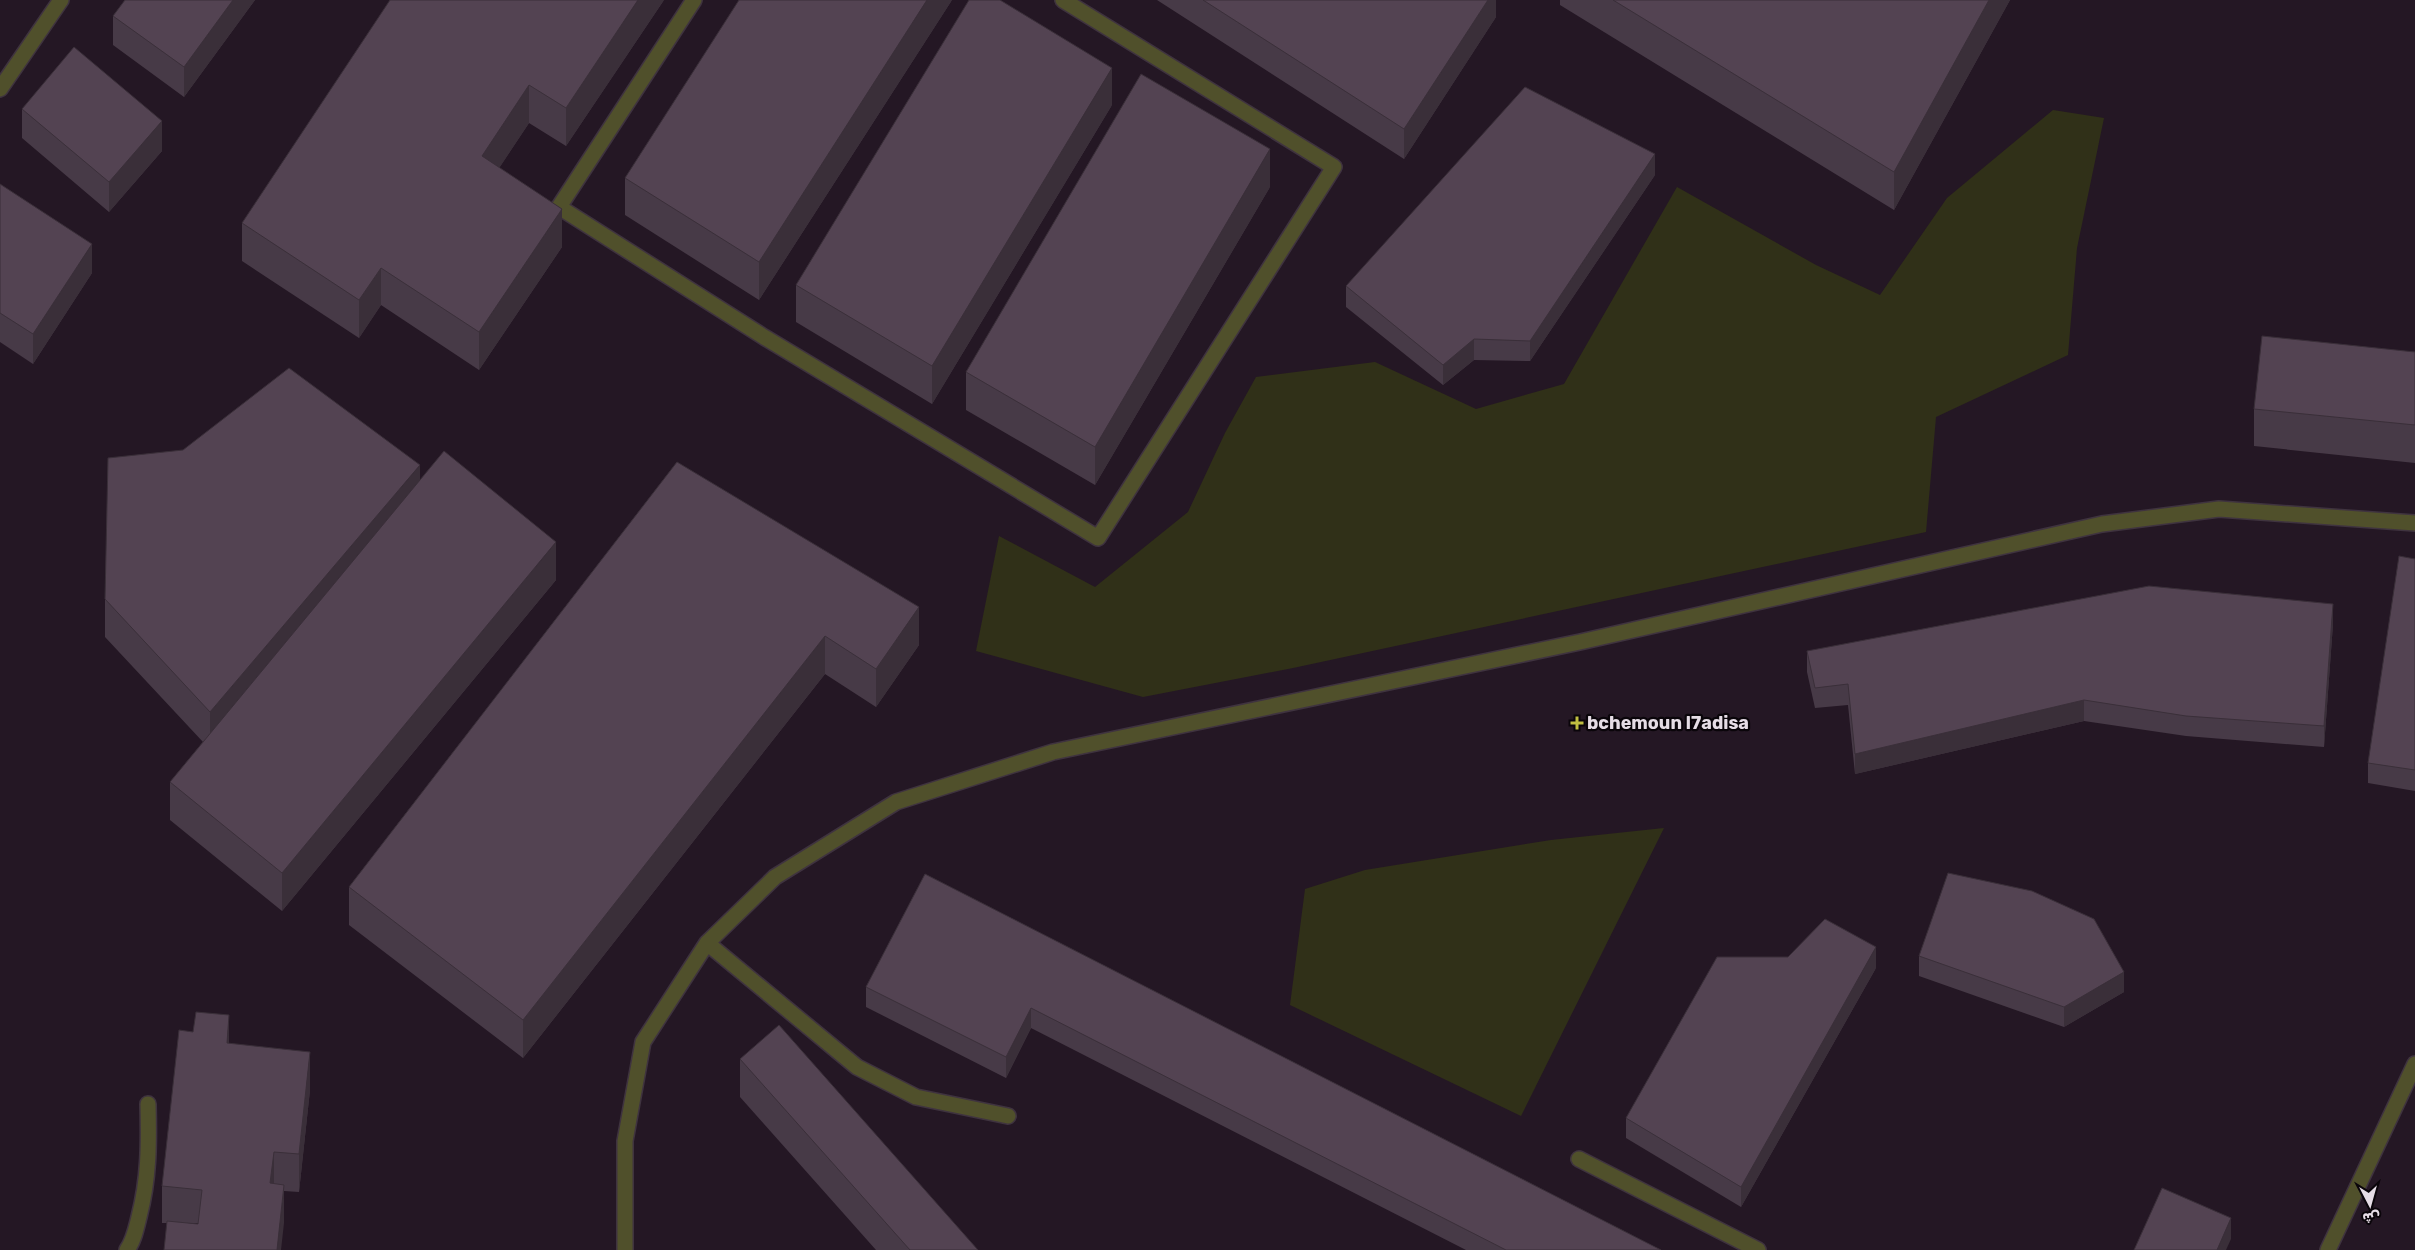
<svg xmlns="http://www.w3.org/2000/svg" width="2415" height="1250" font-family="Rubik,Vazirmatn,sans-serif">
<rect width="100%" height="100%" fill="#241724"/>
<path fill="#303018" d="M2053,110L2104,118L2077,248L2068,355L1936,417L1926,532L1293,668L1143,697L976,651L999,536L1095,587L1188,512L1225,433L1256,377L1375,362L1476,409L1564,384L1677,187L1816,265L1880,295L1947,198Z
M1664,828L1521,1116L1290,1005L1305,889L1365,870L1551,840Z"/>
<g fill="none" stroke-linecap="round" stroke-linejoin="round">
<g stroke="#3f333f" stroke-width="18">
<path id="minor" d="M694,0L559,207L764,337L1098,538L1334,167L1063,0
M0,89L61,0
M707,943L857,1067L916,1097L1008,1116
M1579,1159L1758,1250
M127,1250C134,1240 136,1229 139,1217C149,1178 149,1144 148,1104
M625,1250V1141L643,1042L707,943L775,877L896,802L1053,752L1580,642L2102,524L2219,509L2415,523
M2328,1250L2415,1064"/>
</g>
<use href="#minor" stroke="#50502b" stroke-width="15"/>
</g>
<path fill="#473a47" d="M125,0H255L184,97L113,45V16Z
M664,0L566,146L529,123L499,168L562,247L479,370L381,305L359,338L242,261V223Z
M952,0L759,300L625,215V178Z
M1157,0H1496V17L1404,159Z
M1560,0H2010L1894,210L1560,5Z
M1112,105L932,404L796,322V285Z
M22,109L162,151L109,212L22,138Z
M1655,175L1530,361L1474,360L1443,385L1346,307V286Z
M0,184L92,273L33,364L0,342Z
M1270,187L1095,485L966,410V372Z
M2415,352V463L2254,446V409Z
M677,462L919,645L876,707L825,674L523,1058L349,925V887Z
M420,481L556,580L282,911L170,820V782L203,742L105,637V599Z
M2415,559V791L2368,783V763Z
M2333,624L2324,747L2186,736L2084,721L1855,774L1848,705L1815,708L1807,672V651Z
M925,874L1661,1250H1466L1031,1028L1006,1078L866,1007V987Z
M1919,956L2124,992L2064,1027L1919,976Z
M1876,968L1741,1207L1626,1138V1118Z
M229,1044L310,1090L299,1192L284,1191V1223H162V1186Z
M740,1059L978,1250H876L740,1097Z"/>
<path fill="#3a2f39" d="M233,0H255L184,97V67Z
M638,0H664L566,146V108Z
M927,0H952L759,300V262Z
M1488,0H1496V17L1404,159V129Z
M1989,0H2010L1894,210V172Z
M1112,68V105L932,404V366Z
M529,85V123L482,194V156Z
M162,121V151L109,212V182Z
M1270,149V187L1095,485V447Z
M1655,154V175L1530,361V341Z
M562,209V247L479,370V332Z
M92,244V273L33,364V334Z
M381,268V305L359,338V300Z
M1474,339V360L1443,385V365Z
M420,465V503L210,750V712Z
M556,542V580L282,911V873Z
M2333,604V624L2324,747V726Z
M919,607V645L876,707V669Z
M825,636V674L523,1058V1020Z
M2084,700V721L1855,774V754Z
M1876,947V968L1741,1207V1187Z
M2124,972V992L2064,1027V1007Z
M1031,1008V1028L1006,1078V1057Z
M229,1015V1053L227,1043Z
M310,1052V1090L299,1192V1154Z
M274,1152V1189L270,1183Z
M284,1185V1223L281,1250H277Z
M2231,1218V1239L2226,1250H2217Z"/>
<path fill="#534352" stroke="#3a2f39" d="M125,0H233L184,67L113,16Z
M390,0H638L566,108L529,85L482,156L562,209L479,332L381,268L359,300L242,223Z
M739,0H927L759,262L625,178Z
M969,0H1000L1112,68L932,366L796,285Z
M1203,0H1488L1404,129Z
M1613,0H1989L1894,172Z
M74,47L162,121L109,182L22,109Z
M1141,74L1270,149L1095,447L966,372Z
M1525,87L1655,154L1530,341L1474,339L1443,365L1346,286Z
M0,184L92,244L33,334L0,313Z
M2262,336L2415,352V425L2254,409Z
M289,368L420,465L210,712L105,599L108,458L183,450Z
M444,451L556,542L282,873L170,782Z
M677,462L919,607L876,669L825,636L523,1020L349,887Z
M2399,556L2415,559V770L2368,763Z
M2149,586L2333,604L2324,726L2186,716L2084,700L1855,754L1848,684L1815,688L1807,651Z
M1948,873L2032,891L2094,919L2124,972L2064,1007L1919,956Z
M925,874L1661,1250H1506L1031,1008L1006,1057L866,987Z
M1825,919L1876,947L1741,1187L1626,1118L1717,957H1788Z
M196,1012L229,1015L227,1043L310,1052L299,1154L274,1152L270,1183L284,1185L277,1250H164L167,1221L198,1224L202,1190L162,1186L179,1030L193,1032Z
M779,1025L978,1250H910L740,1059Z
M2162,1188L2231,1218L2217,1250H2134Z"/>
<path fill="#c0be41" stroke="#0a050a" stroke-width="2" d="M1574.5 715.5h5v5h5v5h-5v5h-5v-5h-5v-5h5z"/>
<g text-anchor="middle" dominant-baseline="central" stroke-width="4.5" stroke-linejoin="round" paint-order="stroke">
<g font-size="18" font-weight="bold" fill="#e6dde6" stroke="#0a050a" text-anchor="start">
<text x="1587" y="723">bchemoun l7adisa</text>
</g>
</g>
<g transform="translate(2370 1205) rotate(174)" stroke="#0a050a" stroke-width="4" paint-order="stroke">
<path d="M0-4L9 19L0 12L-9 19Z" fill="#e6dde6"/>
<text y="-8" font-size="14" font-weight="bold" text-anchor="middle" fill="#e6dde6">ش</text>
</g>
</svg>
